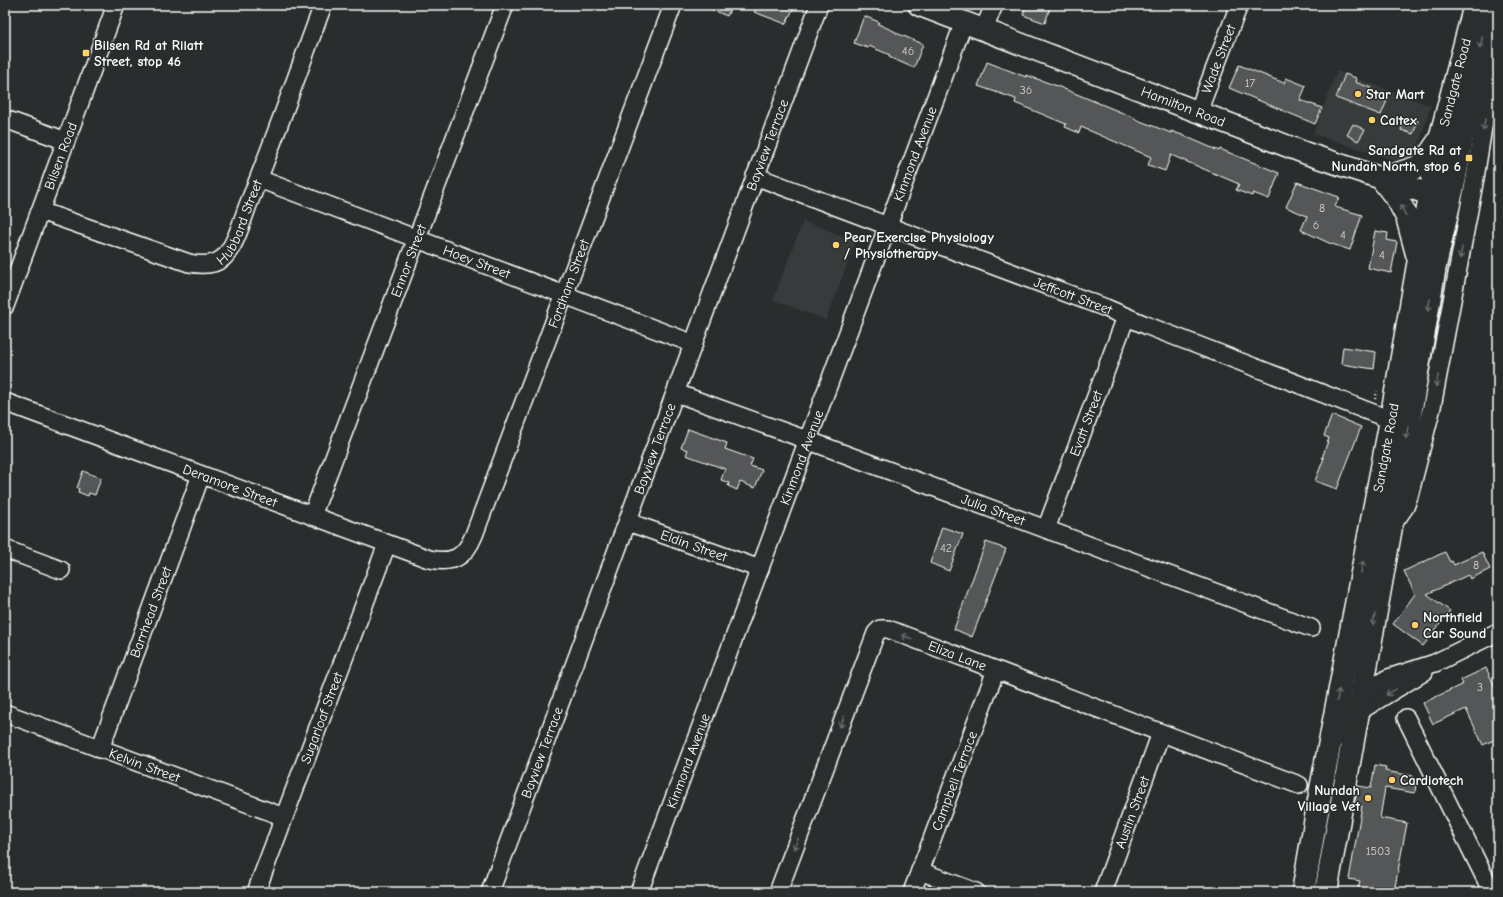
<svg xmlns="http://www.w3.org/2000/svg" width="1503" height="897" font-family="'Comic Neue',sans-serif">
<rect width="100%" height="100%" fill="#2a2d2e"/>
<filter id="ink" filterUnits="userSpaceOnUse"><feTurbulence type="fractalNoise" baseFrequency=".025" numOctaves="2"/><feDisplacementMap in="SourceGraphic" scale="8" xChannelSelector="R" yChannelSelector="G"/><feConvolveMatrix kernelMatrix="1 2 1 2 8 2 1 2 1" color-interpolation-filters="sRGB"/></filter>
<g filter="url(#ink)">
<path fill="#373a3b" d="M1337,71L1431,106L1418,146L1413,155L1403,160H1394L1313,134Z
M803,221L856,241L826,320L773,300Z"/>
<path fill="#555758" stroke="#fff" d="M701,5H732L727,16Z
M758,5H795L786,24L754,12Z
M1026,5H1051L1045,23L1023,15Z
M864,16L879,22L878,24L896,32V33L923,44L914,68L889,57L890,55L869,46L868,48L854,43Z
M987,62L1026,77V75L1057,86L1135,118V119L1171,133V131L1182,135L1219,151L1220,149L1279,173L1269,199L1253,193L1252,196L1236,190L1239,184L1171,155L1165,171L1148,165L1151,157L1081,127L1079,133L1065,127L1066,124L1015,103L1016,99L978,86Z
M1239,65L1284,83L1286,78L1306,86L1300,100L1322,108L1315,124L1229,88Z
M1345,74L1356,78L1355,82L1371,88L1369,90L1388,98L1381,115L1336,98Z
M1405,117L1418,121L1413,134L1401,130Z
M1353,124L1365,130L1358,141L1347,135Z
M1297,182L1339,197L1335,207L1362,215L1350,250L1329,243L1301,230L1307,216L1286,207Z
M1375,231L1388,233L1387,240L1397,242L1391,273L1368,268Z
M1343,347L1376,352L1374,369L1341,364Z
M1332,415L1361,427L1337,489L1315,481L1324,458H1322L1329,438L1324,436Z
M688,429L727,443L725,449L753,459L750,466L762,470L755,488L740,482L737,490L728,486L729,483L721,480L725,469L686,455L688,450L681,448Z
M83,471L101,478L95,495L89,493L88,496L78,492L79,489L77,488Z
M942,527L963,534L949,571L930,563Z
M986,542L1006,549L972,637L954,629Z
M1445,552L1450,562L1452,561L1454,565L1482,552L1490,569L1470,579L1468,575L1427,594L1450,611L1423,646L1393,624L1415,594L1404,571Z
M1486,668L1498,693V738L1483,745L1466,709L1433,724L1423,703L1463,684L1461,680Z
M1375,765L1386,767L1385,771L1413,776L1412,783L1416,784L1415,793L1385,788L1380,818L1407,823L1394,892H1382L1358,888L1360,881L1349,879L1362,806L1354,805L1358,786L1371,788Z"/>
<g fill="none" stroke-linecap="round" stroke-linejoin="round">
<g stroke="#fff" stroke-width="20">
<g id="minor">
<path d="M984,29L994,5"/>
<path id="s1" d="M1198,112L1239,5"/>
<path d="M5,119L66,141"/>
<path id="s2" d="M755,176L1106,308L1148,326L1391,420"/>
<path id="s3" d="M259,179L694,344"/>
<path id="s4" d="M40,211L189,263C200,265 214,266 223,258C235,247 242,221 248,205C275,139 298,72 323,5"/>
<path id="s5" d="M5,306L116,5"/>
<path id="s6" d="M676,393L807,440L1311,628"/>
<path id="s7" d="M5,402L429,559C454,564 465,557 474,535L673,5"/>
<path id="s8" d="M312,516L505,5"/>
<path id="s9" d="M628,522L760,569"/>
<path d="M1393,524L1405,507L1409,496L1432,407L1475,178L1498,32"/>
<path id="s10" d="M1046,529L1126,317"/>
<path d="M5,549L61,570"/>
<path d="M1358,712L1424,672"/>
<path id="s11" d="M5,713L284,817"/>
<path d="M1406,718L1492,892"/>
<path d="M1342,737L1347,714L1362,694L1388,678L1435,663L1498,632"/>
<path id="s12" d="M100,749L201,475"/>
<path d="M920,871L976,892"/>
<path id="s13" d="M256,892L387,544"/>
<path id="s14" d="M490,892L819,5"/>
<path id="s15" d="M639,892L964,22"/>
<path id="s16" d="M778,892L876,633L880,629H888L1299,785"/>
<path id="s17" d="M912,892L996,670"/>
<path id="s18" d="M1103,892L1161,733"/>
</g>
</g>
<g stroke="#fff" stroke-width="24">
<g id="major">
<path id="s19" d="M919,5L1308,154L1447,200"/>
</g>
</g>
<g stroke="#fff" stroke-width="25">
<g id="highway">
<path d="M1417,254L1407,217L1398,200L1382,179L1418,167L1425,161L1438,142"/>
<path id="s20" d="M1303,892L1321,789L1391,420L1440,139L1475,5"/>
<path d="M1326,892L1391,527L1435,266L1455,177L1472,81L1487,16"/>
</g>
</g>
<path stroke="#fff" stroke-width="2.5" stroke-dasharray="1 3" stroke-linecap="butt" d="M1375,399L1377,391"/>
<use href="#minor" stroke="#2a2d2e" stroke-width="17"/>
<use href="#major" stroke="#2a2d2e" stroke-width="21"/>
<use href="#highway" stroke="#2a2d2e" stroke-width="22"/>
</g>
<defs><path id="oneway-shaft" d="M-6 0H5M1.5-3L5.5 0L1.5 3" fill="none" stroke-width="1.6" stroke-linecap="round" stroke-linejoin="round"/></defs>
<g stroke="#6a6c6d">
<use href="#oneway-shaft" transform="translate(1481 43) rotate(103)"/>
<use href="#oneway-shaft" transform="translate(1484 125) rotate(100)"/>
<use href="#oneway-shaft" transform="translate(1403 210) rotate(-117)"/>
<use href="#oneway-shaft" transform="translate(1461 253) rotate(101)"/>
<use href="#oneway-shaft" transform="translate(1429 305) rotate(100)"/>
<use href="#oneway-shaft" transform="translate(1437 381) rotate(101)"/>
<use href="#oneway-shaft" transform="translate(1407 433) rotate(100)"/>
<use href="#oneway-shaft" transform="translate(1362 567) rotate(-79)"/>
<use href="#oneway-shaft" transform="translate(1374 620) rotate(100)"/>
<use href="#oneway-shaft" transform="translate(907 637) rotate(-159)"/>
<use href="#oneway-shaft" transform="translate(1391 692) rotate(151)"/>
<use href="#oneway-shaft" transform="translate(1338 695) rotate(-80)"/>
<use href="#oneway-shaft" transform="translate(842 722) rotate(111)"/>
<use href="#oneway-shaft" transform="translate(796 844) rotate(111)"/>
</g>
</g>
<g fill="#ffd166" stroke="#2a2d2e" stroke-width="1.5">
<rect x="82" y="49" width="8" height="8" rx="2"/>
<circle cx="1358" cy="94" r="4"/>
<circle cx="1372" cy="120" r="4"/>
<rect x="1465" y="154" width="8" height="8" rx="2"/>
<circle cx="836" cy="245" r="4"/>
<circle cx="1415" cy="625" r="4"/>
<circle cx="1392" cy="780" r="4"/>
<circle cx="1368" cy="798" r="4"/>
</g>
<g text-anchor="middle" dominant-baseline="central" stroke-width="3" stroke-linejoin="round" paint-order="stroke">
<g font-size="12" fill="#d4d5d5">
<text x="908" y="51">46</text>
<text x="1250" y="83">17</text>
<text x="1026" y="90">36</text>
<text x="1322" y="208">8</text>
<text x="1316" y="225">6</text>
<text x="1343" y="235">4</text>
<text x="1382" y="255">4</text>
<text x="946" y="548">42</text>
<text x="1476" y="565">8</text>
<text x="1480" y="687">3</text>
<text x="1378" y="851">1503</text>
</g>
<g font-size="14" font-weight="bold" fill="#fff" stroke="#2a2d2e" text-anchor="start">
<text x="94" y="45">Bilsen Rd at Rilatt<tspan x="94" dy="16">Street, stop 46</tspan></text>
<text x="1366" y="94">Star Mart</text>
<text x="1380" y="120">Caltex</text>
<text x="1461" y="150" text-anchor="end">Sandgate Rd at<tspan x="1461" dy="16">Nundah North, stop 6</tspan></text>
<text x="844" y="237">Pear Exercise Physiology<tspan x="844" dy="16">/ Physiotherapy</tspan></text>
<text x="1423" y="617">Northfield<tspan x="1423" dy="16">Car Sound</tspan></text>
<text x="1400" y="780">Cardiotech</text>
<text x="1360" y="790" text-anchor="end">Nundah<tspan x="1360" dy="16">Village Vet</tspan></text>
</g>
<g font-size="14" fill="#fff" stroke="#2a2d2e">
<text stroke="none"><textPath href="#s1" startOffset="57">Wade Street</textPath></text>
<text stroke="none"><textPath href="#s20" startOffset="824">Sandgate Road</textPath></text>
<text stroke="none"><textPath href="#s19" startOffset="283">Hamilton Road</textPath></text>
<text stroke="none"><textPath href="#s14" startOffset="797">Bayview Terrace</textPath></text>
<text stroke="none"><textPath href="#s15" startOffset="788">Kinmond Avenue</textPath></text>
<text stroke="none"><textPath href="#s5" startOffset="160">Bilsen Road</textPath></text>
<text stroke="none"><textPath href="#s4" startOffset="233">Hubbard Street</textPath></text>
<text stroke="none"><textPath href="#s8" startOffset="273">Ennor Street</textPath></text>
<text stroke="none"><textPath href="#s3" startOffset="233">Hoey Street</textPath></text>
<text stroke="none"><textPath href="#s7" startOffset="778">Fordham Street</textPath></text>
<text stroke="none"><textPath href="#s2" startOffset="340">Jeffcott Street</textPath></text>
<text stroke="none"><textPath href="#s10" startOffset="113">Evatt Street</textPath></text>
<text stroke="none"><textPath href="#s20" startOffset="452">Sandgate Road</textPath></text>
<text stroke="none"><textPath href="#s14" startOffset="473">Bayview Terrace</textPath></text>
<text stroke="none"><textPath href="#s15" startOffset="464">Kinmond Avenue</textPath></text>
<text stroke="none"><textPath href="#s7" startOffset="240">Deramore Street</textPath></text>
<text stroke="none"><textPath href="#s6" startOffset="338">Julia Street</textPath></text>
<text stroke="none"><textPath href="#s9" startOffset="70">Eldin Street</textPath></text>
<text stroke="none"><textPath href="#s12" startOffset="146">Barrhead Street</textPath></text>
<text stroke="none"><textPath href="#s16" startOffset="365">Eliza Lane</textPath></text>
<text stroke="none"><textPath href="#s13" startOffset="186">Sugarloaf Street</textPath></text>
<text stroke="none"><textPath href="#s14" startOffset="149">Bayview Terrace</textPath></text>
<text stroke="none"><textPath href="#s15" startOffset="140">Kinmond Avenue</textPath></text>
<text stroke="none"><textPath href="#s11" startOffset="149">Kelvin Street</textPath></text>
<text stroke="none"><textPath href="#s17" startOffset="119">Campbell Terrace</textPath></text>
<text stroke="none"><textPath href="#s18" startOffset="85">Austin Street</textPath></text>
</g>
</g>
<rect width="1503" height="897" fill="none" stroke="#2a2d2e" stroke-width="20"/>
<rect x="10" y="10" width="1483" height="877" fill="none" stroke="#fff" stroke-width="1.5" filter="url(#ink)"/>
</svg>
